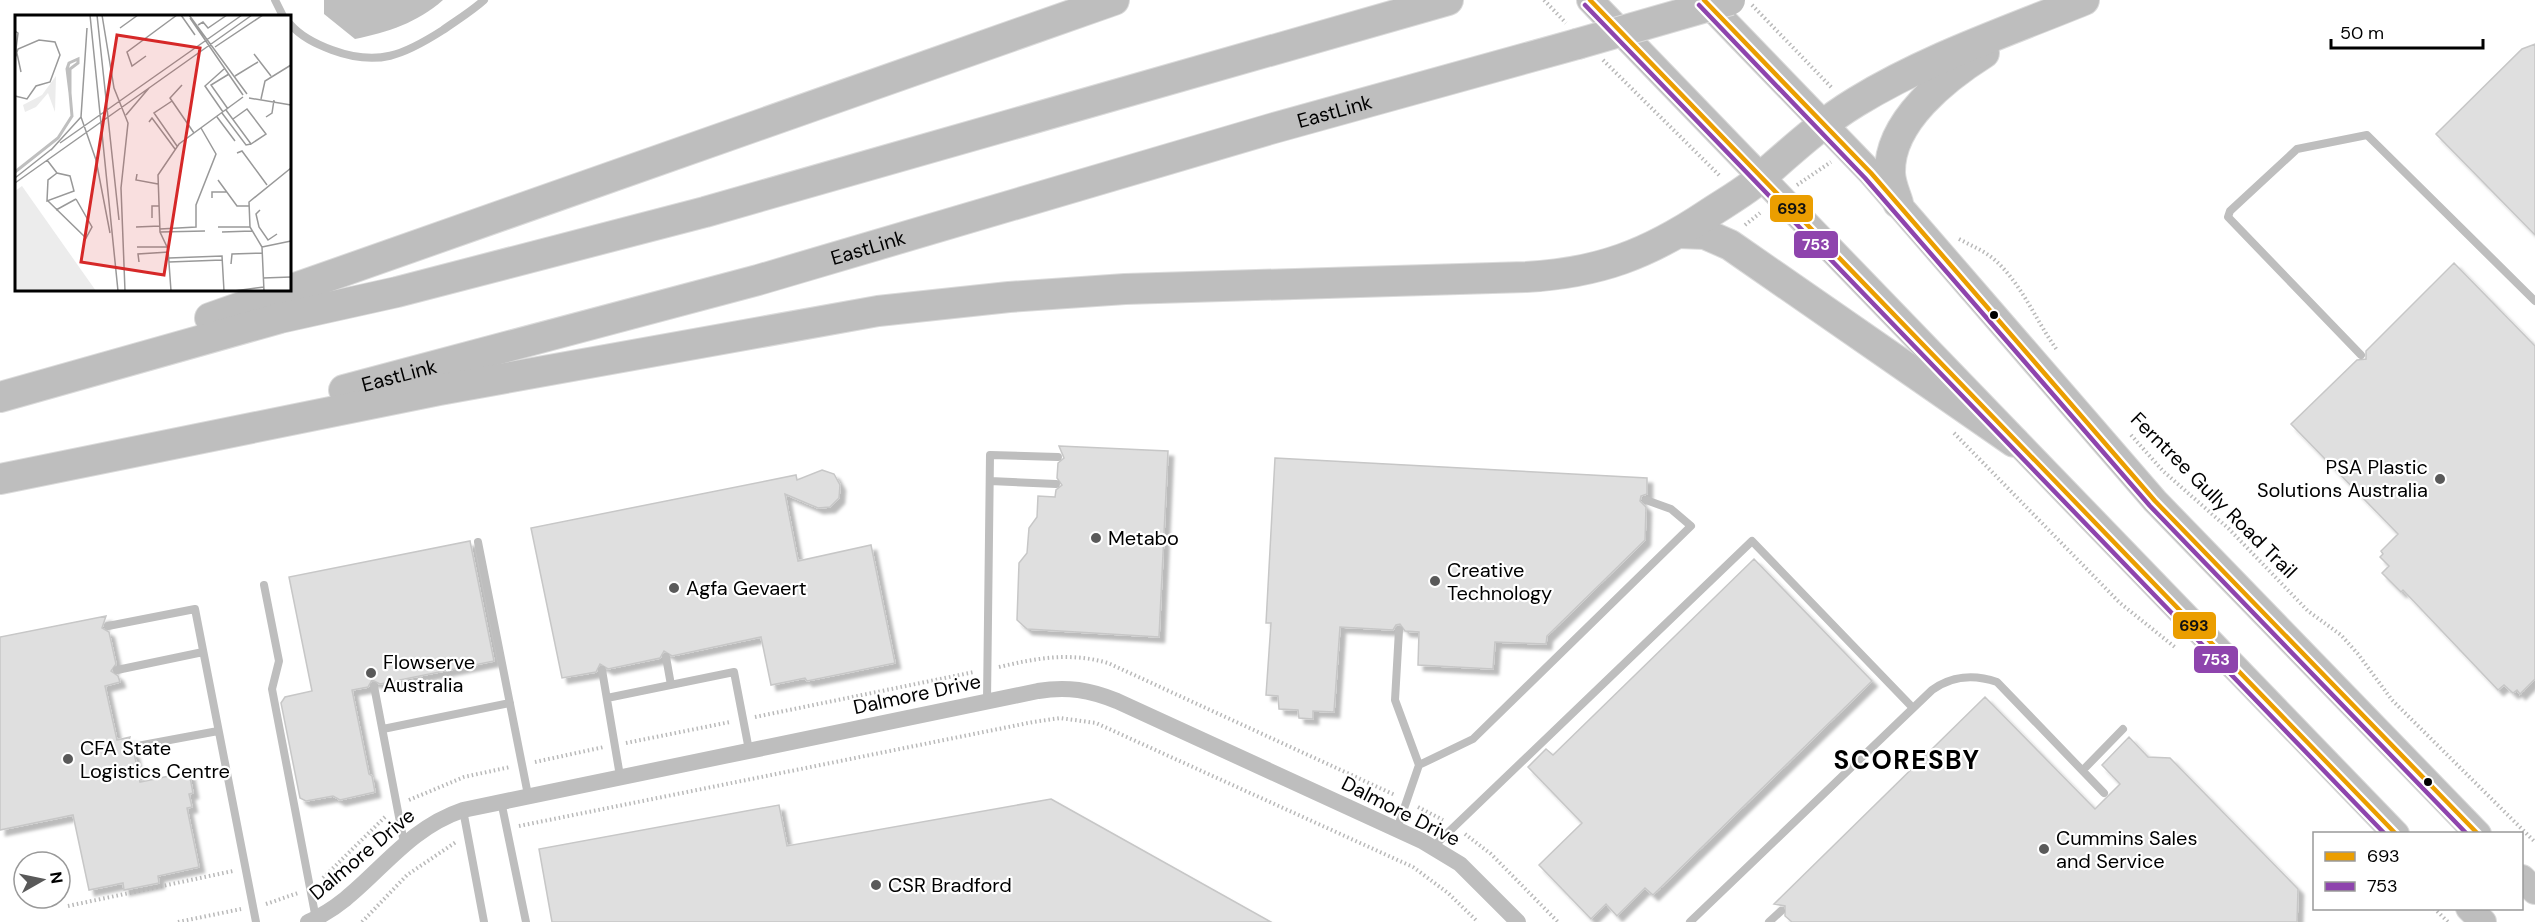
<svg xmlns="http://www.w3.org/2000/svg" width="2535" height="922" font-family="'DM Sans',sans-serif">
<defs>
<filter id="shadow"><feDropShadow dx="5.5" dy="5.5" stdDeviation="1.5" flood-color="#0004"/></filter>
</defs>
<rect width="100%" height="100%" fill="#fff"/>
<path fill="#bfbfbf" d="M324,0H443C417,23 388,32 355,39L324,14Z"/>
<path fill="#dfdfdf" stroke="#c7c7c7" stroke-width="1.5" filter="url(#shadow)" d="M2535,44V235L2436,134L2522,49Z
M2454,263L2535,346V679L2520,694L2517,690L2513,693L2504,685L2498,690L2403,590L2401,592L2382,573L2389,566L2380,557L2383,554L2381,551L2398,534L2291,424L2357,360L2366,359V351Z
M1059,446L1168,451L1159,637L1027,629L1017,620L1019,563L1027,553L1029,528L1037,517L1038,496L1055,497L1056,490L1062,485L1057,478L1058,463L1064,458Z
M1275,458L1647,478V494L1641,496L1640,501L1646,507L1645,540L1547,636L1546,644L1495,642L1493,669L1418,665L1419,632L1405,631L1400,624L1396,625L1393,630L1340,627L1334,712L1313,711V719L1299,718L1298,710L1279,709L1278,696L1266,695L1271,623H1266Z
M822,470L834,474L840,485L839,498L830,507L818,508L785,494L798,561L871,545L895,663L807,681L805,678L771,685L761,637L672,656L664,651L660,658L608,669L600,664L596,672L562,678L531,528L796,475L797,480Z
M470,541L494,661L380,684L372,680L368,687L352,690L369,774L372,776L375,792L340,800L333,796L306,801L300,798L281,703L285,697L312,691L289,577Z
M1754,559L1872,681L1653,895L1645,888L1617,916L1606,904L1591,919L1539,865L1582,823L1528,767L1546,749L1553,755Z
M106,616L102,628L109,632L116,664L111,671L118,676L120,682L105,686L117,740L130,737L126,749L134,753L140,782L189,772L193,793L189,794L192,807L187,808L199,867L158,876L159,883L124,890L123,883L89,890L73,815L0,830V637Z
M1985,697L2095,809L2120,784L2102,765L2129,737L2148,757L2170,758L2298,889L2297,922H1792L1785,916V906L1774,904Z
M1051,799L1271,922H552L539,849L779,805L787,846Z"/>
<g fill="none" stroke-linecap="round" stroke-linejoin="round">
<g stroke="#dbdbdb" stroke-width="28">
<path id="primary" d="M1590,0C1860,277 2126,557 2396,834
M1704,0L1871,173L2155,501L2478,834
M2522,878L2535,891
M2469,908L2483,922"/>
</g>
<g stroke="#dbdbdb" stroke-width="32">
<g id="motorway">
<path d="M1898,203C1895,193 1890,183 1890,172C1889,121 1946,77 1984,53"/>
<path d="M1679,233L1705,234L1730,245L2014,442"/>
<path d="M210,318L1114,0"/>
<path id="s1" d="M344,390L758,280L1274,128L1577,44"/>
<path d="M0,397L280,318L397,292L705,212L1448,0"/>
<path d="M0,479L439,390L878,311L1009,297L1125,289L1526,277C1599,273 1648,254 1708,214C1723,204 1739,195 1753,184C1787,155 1818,125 1856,102C1928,58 2006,32 2084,0"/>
</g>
</g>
<path stroke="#b9b9b9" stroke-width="4" stroke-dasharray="1.5 3" stroke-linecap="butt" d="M1544,0L1566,23
M1752,5L1832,88
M1603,60L1721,177
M1797,185L1831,162
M1745,225L1760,213
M1959,239C1972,246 1985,251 1996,261C2023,286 2036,321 2057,350
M1954,433L2120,603L2176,648
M2131,435L2163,471L2229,529L2308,611L2341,635L2358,654L2392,700L2535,842
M999,667C1037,658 1070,652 1108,663L1395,795
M755,717L974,672
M626,743L730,722
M535,762L604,747
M409,800L464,777L510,767
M1418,807L1443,820
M519,826L1033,722L1060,718L1096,723L1413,867L1448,893L1478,922
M1465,834L1491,854L1558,922
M323,878L386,816
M266,904L298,893
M68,906L233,871
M2434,908L2448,922
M178,922L241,909
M362,922L407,875L456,842"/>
<path stroke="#bebebe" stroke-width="8" d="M275,0L283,16
M290,24C301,37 316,44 332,50C378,67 404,55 443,30C457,20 472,11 484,0
M2361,355L2228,217L2230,211L2297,149L2367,135L2535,301
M990,481L1056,484
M478,542L528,795
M264,585L279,661L272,689L316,919
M108,626L195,609L256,922
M1399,630L1395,700L1419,765
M666,657L671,685
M117,670L203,652
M602,670L620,776
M374,686L404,843
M607,698L734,672L749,750
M987,701L990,455L1058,457
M383,729L510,703
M132,747L218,731
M2083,770L2123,729
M501,801L526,922
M463,810L484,922
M1397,829L1419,765L1473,739L1691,526L1671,509L1646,500
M1433,847L1752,541L1913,708
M1690,922L1932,690C1951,676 1974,674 1997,682L2104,793
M1769,922L1781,911"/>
<path stroke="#bebebe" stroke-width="16" d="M308,922C368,896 395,833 463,810L1038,691C1067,686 1090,690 1117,701L1422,841L1460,864L1518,922"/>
<use href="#primary" stroke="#bebebe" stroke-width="26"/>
<use href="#motorway" stroke="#bebebe" stroke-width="30"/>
<g stroke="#dbdbdb" stroke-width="32" stroke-linecap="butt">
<path id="motorway-bridge" d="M1577,44L1730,0"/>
</g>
<use href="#motorway-bridge" stroke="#bebebe" stroke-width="30"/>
<g stroke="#fff" stroke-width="9">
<path id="bus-1" d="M1590,0L2396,834
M1704,0L1871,173L2155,501L2478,834"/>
</g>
<g stroke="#fff" stroke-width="9">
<path id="bus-2" d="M1585,5L2385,834
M1699,5L1865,178L2150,506L2467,834"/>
</g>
<use href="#bus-1" stroke="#eb9e00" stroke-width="4.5"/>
<use href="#bus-2" stroke="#8e44ad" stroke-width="4.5"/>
</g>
<g fill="#000" stroke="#fff" stroke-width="2">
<circle cx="1994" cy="315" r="5"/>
<circle cx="2428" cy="782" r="5"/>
</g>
<g fill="#595959" stroke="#fff" stroke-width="2">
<circle cx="2440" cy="479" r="6"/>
<circle cx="1096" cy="538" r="6"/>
<circle cx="1435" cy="581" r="6"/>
<circle cx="674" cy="588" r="6"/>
<circle cx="371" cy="673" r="6"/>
<circle cx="68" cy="759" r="6"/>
<circle cx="2044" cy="849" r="6"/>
<circle cx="876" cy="885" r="6"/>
</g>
<g text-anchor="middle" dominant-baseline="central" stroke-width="4.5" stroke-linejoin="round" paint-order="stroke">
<g font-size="20" fill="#000" stroke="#fff">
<text stroke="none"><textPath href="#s1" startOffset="1029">EastLink</textPath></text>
<text stroke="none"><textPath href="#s1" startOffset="543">EastLink</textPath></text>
<text stroke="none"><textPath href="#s1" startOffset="57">EastLink</textPath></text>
<text transform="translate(2214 495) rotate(45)">Ferntree Gully Road Trail</text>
<text transform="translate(917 694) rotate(-12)">Dalmore Drive</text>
<text transform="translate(1401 811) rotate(27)">Dalmore Drive</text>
<text transform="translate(362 854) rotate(-40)">Dalmore Drive</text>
</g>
<g font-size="20" fill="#000" stroke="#fff" text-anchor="start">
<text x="2428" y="467" text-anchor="end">PSA Plastic<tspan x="2428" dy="23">Solutions Australia</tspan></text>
<text x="1108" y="538">Metabo</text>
<text x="1447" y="570">Creative<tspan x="1447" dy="23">Technology</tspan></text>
<text x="686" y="588">Agfa Gevaert</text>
<text x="383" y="662">Flowserve<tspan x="383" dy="23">Australia</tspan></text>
<text x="80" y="748">CFA State<tspan x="80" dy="23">Logistics Centre</tspan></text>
<text x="2056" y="838">Cummins Sales<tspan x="2056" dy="23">and Service</tspan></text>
<text x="888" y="885">CSR Bradford</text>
</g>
<g font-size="26" font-weight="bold" letter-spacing="1.5" fill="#000" stroke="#fff">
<text x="1907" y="760">SCORESBY</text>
</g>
</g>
<g transform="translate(15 15)">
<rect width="276" height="276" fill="#fff"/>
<path d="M41,61L40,97L33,78L21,92L10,97L8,90L27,80ZM7,171L14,181L81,276H0V176Z" fill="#ececec"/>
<path fill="none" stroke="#bfbfbf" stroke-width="3" d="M0,157L43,123L57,101L55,78L52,54L54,48L63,44V48L55,54V78"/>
<path fill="none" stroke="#999" stroke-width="1.5" d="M75,0L103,276M82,0L104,205M87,0L99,73L113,108L106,173L110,276M166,0L180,20M174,0L232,79M175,3L228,80M183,10L188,7L193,13L212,0M72,13L66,102L81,145L95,218M105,13L123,0M0,16L3,18L1,34L6,57M200,32L248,0M239,39L256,61M131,41L117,51L112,37L162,0M0,43L3,34L24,25L40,27L45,40L35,67L21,71L12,84L0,81M220,61L243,47M167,70L155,83L179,118M234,83L276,90M246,84L250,66L276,50M157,86L139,98L162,131M213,94L196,70L214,59M211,95L236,129L251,119L232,94L218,104M208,97L190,71L209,54M207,98L231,130L236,129M111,100L134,73M202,102L220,126M251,102L257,98L259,85M134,107L137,103L160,134M45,128L227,0M36,135L66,102M222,138L227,136L252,170M32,145L42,158L55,161L59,176L32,186L33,165L42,158M122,159L121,165L143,169M0,163L38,133M203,165L222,191H234M0,168L237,0M197,183V177H211M33,186L71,223L77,212L61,184M41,195L61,184M245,195L241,199L244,212L253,225L262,219M137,203V191H144M121,212L145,211M203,212H235M145,214L181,212V190L201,139L186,113M145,217L190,216M207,217L237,216M122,232H153M247,232L276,226M154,243L207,241L209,276M124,247L123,239L154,237M154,247L207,245M216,249L217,239L247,238M248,263L276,262M156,276L153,234L145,217L143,160L164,129L228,82M219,276L249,272M249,276L247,232L235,212L234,187L276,153"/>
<path fill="#d62828" fill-opacity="0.15" stroke="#d62828" stroke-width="3" d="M102,20L185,33L149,260L66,247Z"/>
<rect width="276" height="276" fill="none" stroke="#000" stroke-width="3"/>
</g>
<g stroke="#fff" stroke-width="2">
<rect x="1769" y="194" width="45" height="29" rx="6" fill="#eb9e00"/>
<rect x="1793" y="230" width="46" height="29" rx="6" fill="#8e44ad"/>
<rect x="2172" y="611" width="45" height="29" rx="6" fill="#eb9e00"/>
<rect x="2193" y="645" width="46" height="29" rx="6" fill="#8e44ad"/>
</g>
<g font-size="16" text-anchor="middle" font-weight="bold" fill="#fff">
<text x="1816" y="250">753</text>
<text x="2216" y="665">753</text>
</g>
<g font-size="16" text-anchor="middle" font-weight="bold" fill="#111">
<text x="1792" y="214">693</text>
<text x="2194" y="631">693</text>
</g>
<rect x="2313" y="832" width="210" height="78" fill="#ffffff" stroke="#999999" stroke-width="1.5"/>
<rect x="2325" y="852" width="30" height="9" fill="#eb9e00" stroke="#999999" stroke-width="1.5"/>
<text x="2367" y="862" font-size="18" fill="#000000">693</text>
<rect x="2325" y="882" width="30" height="9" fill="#8e44ad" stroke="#999999" stroke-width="1.5"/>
<text x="2367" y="892" font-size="18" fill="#000000">753</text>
<g transform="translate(42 880) rotate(81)"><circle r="28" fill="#ffffff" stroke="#999999" stroke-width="1.5"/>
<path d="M0-4.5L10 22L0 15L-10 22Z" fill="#595959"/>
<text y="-9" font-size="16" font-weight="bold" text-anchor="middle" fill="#000000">N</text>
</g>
<path d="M2331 39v9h152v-9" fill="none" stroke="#000000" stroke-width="3"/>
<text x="2340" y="39" font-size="18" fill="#000000" stroke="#ffffff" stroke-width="4.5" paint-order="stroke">50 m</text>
</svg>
